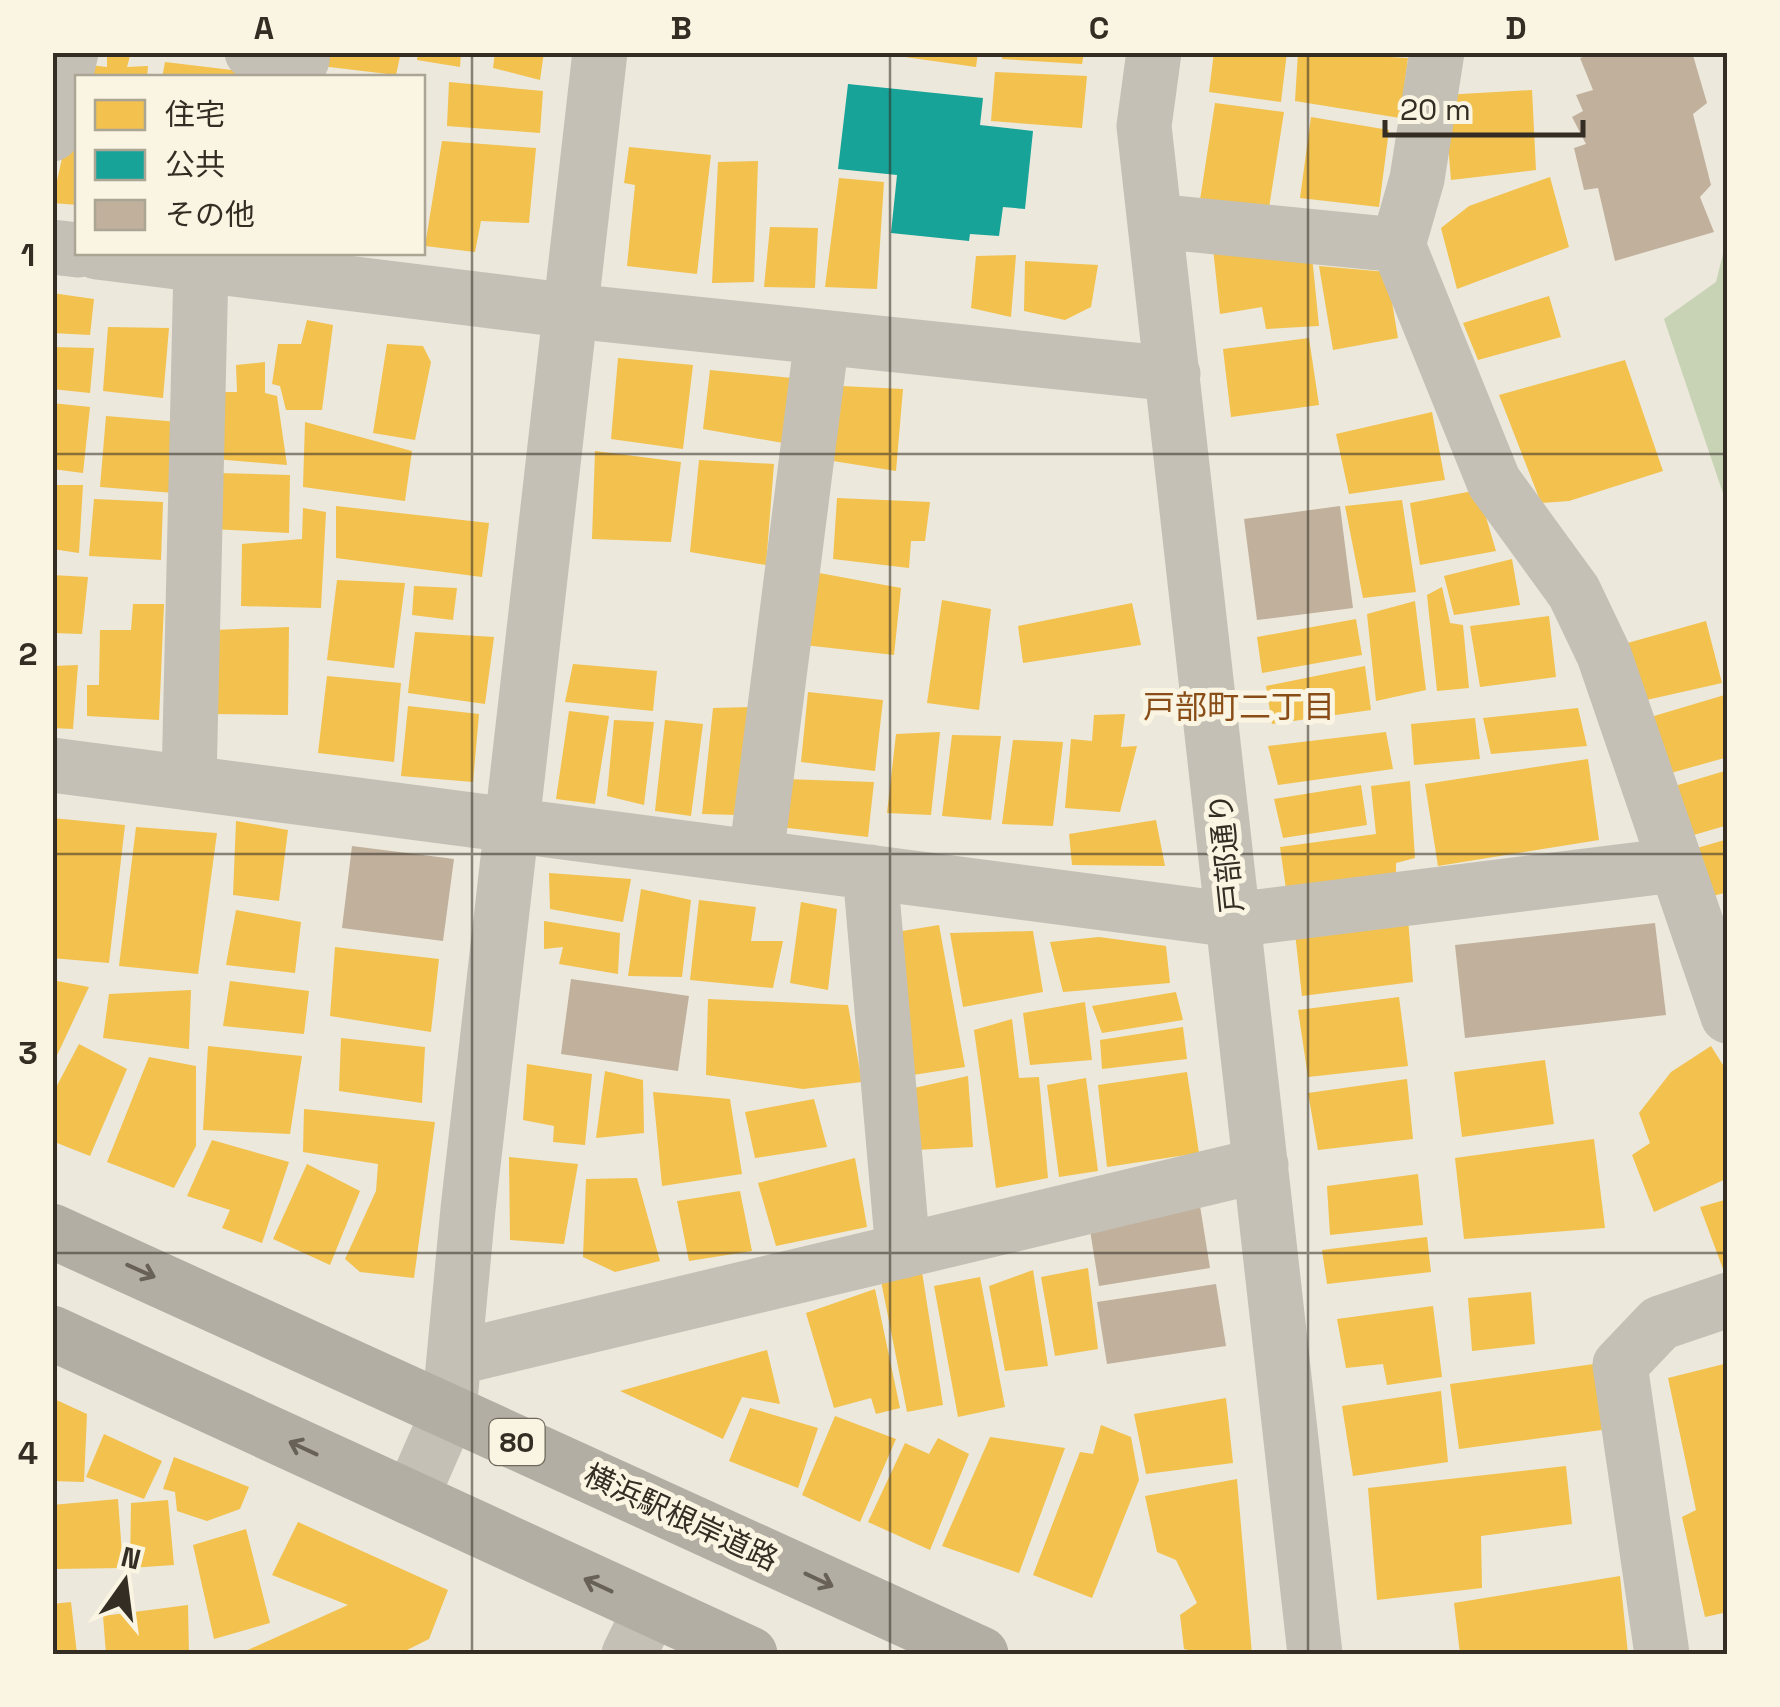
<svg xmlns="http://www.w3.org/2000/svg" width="1780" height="1707" font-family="'Space Grotesk','Noto Sans JP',sans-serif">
<rect width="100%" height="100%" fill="#ece8db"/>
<path fill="#c7d3b4" d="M1727,238L1728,505H1727L1664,319L1716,282Z"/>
<path fill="#f2c14e" d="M107,52H131L127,67L148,66L147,78H80L82,64L107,67Z
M322,52H401L396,75L321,66Z
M418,52H461L460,67L417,60Z
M495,52H544L540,80L493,68Z
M906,52H978L976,67L905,57Z
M1003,52H1084L1082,64L1002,59Z
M1214,52H1287L1281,102L1209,92Z
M1298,52L1408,58L1400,118L1295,101Z
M165,62L240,71L239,78H162Z
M995,72L1087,76L1082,128L991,121Z
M449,82L543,91L540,133L447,126Z
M1532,90L1536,170L1451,180L1444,95Z
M1215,103L1284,112L1269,208L1200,200Z
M1311,117L1389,130L1379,207L1300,198Z
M71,118L78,119V205L52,203Z
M442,141L536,148L529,223L481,221L475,252L425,246Z
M629,147L711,155L697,274L627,266L635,185L624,183Z
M758,161L754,282L712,283L718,162Z
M1550,177L1569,247L1457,289L1441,228L1469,206Z
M839,178L884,182L877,289L825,287Z
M770,227L818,228L815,288L764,287Z
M1213,248L1312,256L1319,326L1266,329L1262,307L1220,314Z
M1016,255L1011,317L971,308L976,256Z
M1025,261L1098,265L1091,307L1065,320L1024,311Z
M1319,266L1387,272L1398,338L1333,350Z
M52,293L94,299L90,335L52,333Z
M1549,296L1561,337L1478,360L1463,323Z
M307,320L333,325L322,410H286L280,386L272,384L278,344H301Z
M108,327L169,328L163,398L103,391Z
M1309,338L1319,405L1231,417L1223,349Z
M387,344L423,346L431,362L415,440L373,433Z
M52,347L94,348L90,393L52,389Z
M618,358L693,365L683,449L611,439Z
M1625,360L1663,471L1569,501L1541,503L1499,395Z
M265,362V393L277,396L287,465L215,459V392H237L236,365Z
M710,370L792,378L783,443L703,429Z
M841,386L903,389L896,471L833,461Z
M52,403L90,407L83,473L52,469Z
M1432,412L1445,480L1349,494L1336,434Z
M106,416L179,422L174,493L100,487Z
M305,422L412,451L405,501L303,487Z
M595,451L681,462L671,542L592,539Z
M699,460L774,464L766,565L690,552Z
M217,473L290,475L289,533L211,529Z
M52,485H83L79,553L52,549Z
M1478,490L1496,551L1420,565L1410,503Z
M837,498L930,502L925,541H911L909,568L833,559Z
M94,499L163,502L161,560L89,556Z
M1402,500L1416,592L1363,598L1345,506Z
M336,506L489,523L482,577L336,558Z
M303,508L326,512L321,608L241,606L242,544L302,539Z
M1512,559L1520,605L1454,615L1444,576Z
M819,573L901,588L894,655L804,645Z
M52,575L88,577L82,634L52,633Z
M337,580L405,583L394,668L327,660Z
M414,586L457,588L453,620L412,615Z
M1442,587L1450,623L1463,625L1469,688L1437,691L1427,595Z
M942,600L991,609L979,710L927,703Z
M1415,601L1426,690L1376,701L1367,614Z
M1132,603L1141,645L1023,663L1018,626Z
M133,604H164L159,720L87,716V685H99L100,630H131Z
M1549,616L1556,677L1480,687L1470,626Z
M1356,619L1362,655L1262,673L1257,637Z
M1706,621L1722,683L1642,701L1624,644Z
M289,627L288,715L215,714L214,630Z
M415,632L494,637L485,704L408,693Z
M573,664L657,671L653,711L565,702Z
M78,665L73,729L52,728V666Z
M1365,666L1371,710L1272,724L1266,686Z
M327,676L401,683L394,762L318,753Z
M808,692L883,700L875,771L801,762Z
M1728,694V757L1660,776L1644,719Z
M408,706L479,714L473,782L401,776Z
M752,707L738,815L702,814L713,708Z
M1578,708L1587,746L1491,754L1483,718Z
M569,711L609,716L595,804L556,799Z
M1125,714L1121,747L1137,746L1120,812L1065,808L1071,739L1092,741L1094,715Z
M1475,718L1480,759L1414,765L1411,724Z
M614,720L654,722L644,805L607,796Z
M665,720L703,724L691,816L655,811Z
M940,732L931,815L887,813L896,734Z
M1386,732L1393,769L1278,785L1268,746Z
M952,735L1001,736L991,820L942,816Z
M1013,740L1063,742L1053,826L1002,824Z
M1588,759L1599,840L1438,866L1425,784Z
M1728,770V825L1680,839L1668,788Z
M784,779L874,782L868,837L779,827Z
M1410,781L1415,858L1396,863V878L1286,889L1280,847L1376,834L1371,786Z
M1361,785L1367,825L1283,838L1274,799Z
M52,818L125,825L109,963L52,958Z
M1156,820L1165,866L1072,865L1069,834Z
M236,821L288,830L279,901L233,895Z
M136,827L217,833L198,974L119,966Z
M1728,839V892L1705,898L1690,850Z
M549,873L631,879L623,922L550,909Z
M641,889L691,900L682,977L628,976Z
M699,900L756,907L751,941H783L773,988L690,980Z
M801,902L837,909L828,990L790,983Z
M236,910L301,922L295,973L226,965Z
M1408,918L1413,982L1302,996L1295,933Z
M544,921L620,933L618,974L559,964L563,947L544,949Z
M939,925L965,1067L906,1076L884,934Z
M1033,931L1043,992L963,1007L950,933Z
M1099,937L1166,946L1170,983L1063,992L1050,942Z
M335,947L439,959L431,1032L330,1016Z
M52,980L89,987L52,1066Z
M230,981L309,991L304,1034L223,1026Z
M191,990L189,1049L103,1038L109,994Z
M1176,992L1183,1020L1102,1033L1092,1006Z
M1399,997L1408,1066L1308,1077L1298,1010Z
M708,999L848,1005L862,1082L803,1089L706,1075Z
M1085,1002L1092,1060L1030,1065L1023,1013Z
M1012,1019L1019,1078L1039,1077L1048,1178L996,1188L974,1030Z
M1183,1027L1187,1059L1102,1069L1100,1040Z
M341,1038L425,1047L422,1103L339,1091Z
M79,1044L127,1069L90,1156L52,1141V1095Z
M208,1046L302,1056L290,1134L203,1130Z
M1711,1046L1728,1073V1178L1654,1212L1632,1155L1650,1143L1639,1113L1671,1072Z
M149,1057L196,1066V1146L174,1188L107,1162Z
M1545,1060L1554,1124L1462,1137L1454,1072Z
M527,1064L592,1074L585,1145L553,1142L554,1126L523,1120Z
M605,1071L643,1080L644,1133L596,1138Z
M1187,1072L1199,1153L1107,1167L1098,1085Z
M968,1076L973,1147L916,1150L905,1090Z
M1086,1078L1098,1171L1059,1177L1047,1085Z
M1407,1079L1413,1139L1318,1150L1308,1093Z
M653,1092L730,1099L742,1174L662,1186Z
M814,1099L827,1147L755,1158L745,1112Z
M304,1109L435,1122L414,1278L360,1272L345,1259L376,1191L378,1164L303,1152Z
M1594,1139L1605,1228L1464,1239L1455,1158Z
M212,1140L289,1162L262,1243L222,1228L230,1210L187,1196Z
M509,1157L578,1164L564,1244L510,1240Z
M855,1158L867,1227L776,1246L758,1183Z
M307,1164L360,1191L330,1265L273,1239Z
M1418,1174L1423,1225L1330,1235L1327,1186Z
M637,1178L660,1261L615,1272L583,1257L586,1179Z
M740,1191L752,1251L689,1261L677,1201Z
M1728,1199V1268L1723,1269L1700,1207Z
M1427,1237L1431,1272L1327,1284L1322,1250Z
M1088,1268L1098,1349L1055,1356L1041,1277Z
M1033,1270L1048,1366L1005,1371L989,1286Z
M922,1272L943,1405L907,1412L881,1281Z
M980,1277L1005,1407L958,1417L934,1286Z
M875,1289L900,1408L876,1414L871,1398L834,1408L806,1313Z
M1531,1292L1535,1344L1472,1351L1468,1298Z
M1433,1306L1442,1377L1387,1385L1383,1364L1346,1368L1337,1319Z
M767,1350L780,1404L742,1397L723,1439L620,1391Z
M1728,1363V1612L1705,1617L1682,1517L1696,1510L1668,1378Z
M1594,1364L1602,1430L1459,1449L1450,1384Z
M1441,1391L1448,1462L1353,1476L1342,1406Z
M52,1398L87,1414L84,1482L52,1481Z
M1226,1398L1233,1463L1146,1474L1134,1414Z
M750,1408L818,1428L798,1488L729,1461Z
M835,1416L896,1439L860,1522L802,1495Z
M1101,1425L1131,1437L1139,1480L1092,1598L1033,1575L1080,1452L1093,1454Z
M104,1434L162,1461L144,1499L86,1477Z
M990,1437L1065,1448L1019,1573L942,1546Z
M938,1438L969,1454L930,1550L868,1522L905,1443L929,1454Z
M174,1457L249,1487L240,1509L207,1521L177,1511L175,1492L163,1489Z
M1566,1466L1572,1524L1481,1536L1482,1588L1377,1600L1368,1488Z
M1237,1479L1252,1654H1205L1184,1649L1180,1615L1197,1603L1176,1560L1157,1552L1145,1496Z
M118,1499L123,1568L53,1569L52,1505Z
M168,1500L174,1565L130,1568L131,1503Z
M298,1522L448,1590L429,1639L399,1654H239L348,1605L272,1575Z
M246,1529L270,1623L214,1639L193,1545Z
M1620,1576L1628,1654H1460L1454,1603Z
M71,1602L77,1654H52V1604Z
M188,1605L189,1654H106L103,1616Z"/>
<path fill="#17a398" d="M848,84L983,98L980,125L1033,131L1025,209L1003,207L999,236L970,234L969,241L891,233L897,175L838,169Z"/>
<path fill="#c1b09c" d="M1599,52H1692L1707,103L1693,114L1711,185L1700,197L1714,232L1615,261L1598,188L1584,190L1574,148L1586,144L1572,117L1583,111L1576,95L1593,90L1580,58Z
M1340,506L1353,608L1257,620L1244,519Z
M352,846L454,859L443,941L342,928Z
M1655,923L1666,1015L1465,1038L1455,945Z
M571,979L689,996L678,1071L561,1054Z
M1200,1206L1210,1268L1099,1286L1089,1224Z
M1216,1284L1226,1346L1107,1364L1097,1302Z"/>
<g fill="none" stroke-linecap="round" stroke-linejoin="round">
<path stroke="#c4c0b6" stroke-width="55" d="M252,52L302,60L303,52
M1154,52L1144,126L1315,1654
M52,134L71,52
M1155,221L1398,245L1494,482L1574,592L1604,655L1728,1016
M1398,245L1417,179L1437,52
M52,247L78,250
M97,252L572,311L1173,374
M52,765L1233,920L1674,865
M189,782L201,266
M756,857L822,338
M870,872L903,1251
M455,1358L1261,1165
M411,1498L449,1411L468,1209L600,52
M629,1654L651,1609
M1662,1654L1620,1365L1660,1323L1728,1300"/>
<path stroke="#b3aea4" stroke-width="55" d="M52,1231L981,1654
M52,1333L750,1654"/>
</g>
<defs><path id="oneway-shaft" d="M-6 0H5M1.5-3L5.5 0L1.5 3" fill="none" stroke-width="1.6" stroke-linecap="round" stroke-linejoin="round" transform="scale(2.5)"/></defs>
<g stroke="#676157">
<use href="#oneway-shaft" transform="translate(141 1271) rotate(24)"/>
<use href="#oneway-shaft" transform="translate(303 1448) rotate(-155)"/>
<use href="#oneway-shaft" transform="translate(819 1580) rotate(25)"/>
<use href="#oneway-shaft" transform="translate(598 1585) rotate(-155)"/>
</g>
<path fill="none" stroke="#342d24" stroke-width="2.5" stroke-opacity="0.55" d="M472,52V1654M890,52V1654M1308,52V1654M52,454H1728M52,854H1728M52,1253H1728"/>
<g text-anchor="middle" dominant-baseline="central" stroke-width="10" stroke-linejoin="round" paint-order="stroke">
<rect fill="#faf5e2" stroke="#6f695d" stroke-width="2.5" x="489.5" y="1419" width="55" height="46" rx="8"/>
<g font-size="28" font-weight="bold" fill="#342d24">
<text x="517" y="1442">80</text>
</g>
<g font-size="30" fill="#342d24" stroke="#faf5e2">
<text transform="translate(1226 853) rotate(-96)">戸部通り</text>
<text transform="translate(681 1517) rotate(25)">横浜駅根岸道路</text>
</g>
<g font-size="32" fill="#894d18" stroke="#faf5e2">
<text x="1239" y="707">戸部町二丁目</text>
</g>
</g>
<rect width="1780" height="1707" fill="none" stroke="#faf5e2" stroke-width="110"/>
<rect x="75" y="75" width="350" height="180" fill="#faf5e2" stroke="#aba596" stroke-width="2.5"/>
<rect x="95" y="100" width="50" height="30" fill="#f2c14e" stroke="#aba596" stroke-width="2.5"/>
<text x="165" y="125" font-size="30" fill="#342d24">住宅</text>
<rect x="95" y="150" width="50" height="30" fill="#17a398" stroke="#aba596" stroke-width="2.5"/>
<text x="165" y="175" font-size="30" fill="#342d24">公共</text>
<rect x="95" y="200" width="50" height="30" fill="#c1b09c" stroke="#aba596" stroke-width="2.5"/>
<text x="165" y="225" font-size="30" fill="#342d24">その他</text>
<g transform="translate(125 1582) rotate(14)" stroke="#faf5e2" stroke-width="8" paint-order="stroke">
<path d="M0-8L18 38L0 25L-18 38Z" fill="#342d24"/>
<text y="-15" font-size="28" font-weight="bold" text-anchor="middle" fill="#342d24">N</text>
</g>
<path d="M1385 120v15h198v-15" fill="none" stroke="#342d24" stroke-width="5"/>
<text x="1400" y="120" font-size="30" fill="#342d24" stroke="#faf5e2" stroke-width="8" paint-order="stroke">20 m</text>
<rect x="55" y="55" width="1670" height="1597" fill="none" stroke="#342d24" stroke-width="4"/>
<g font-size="32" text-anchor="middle" font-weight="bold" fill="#342d24">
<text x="264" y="39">A</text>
<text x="681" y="39">B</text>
<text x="1099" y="39">C</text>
<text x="1516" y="39">D</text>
<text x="28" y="266">1</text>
<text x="28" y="665">2</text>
<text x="28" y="1064">3</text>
<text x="28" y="1464">4</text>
</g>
</svg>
